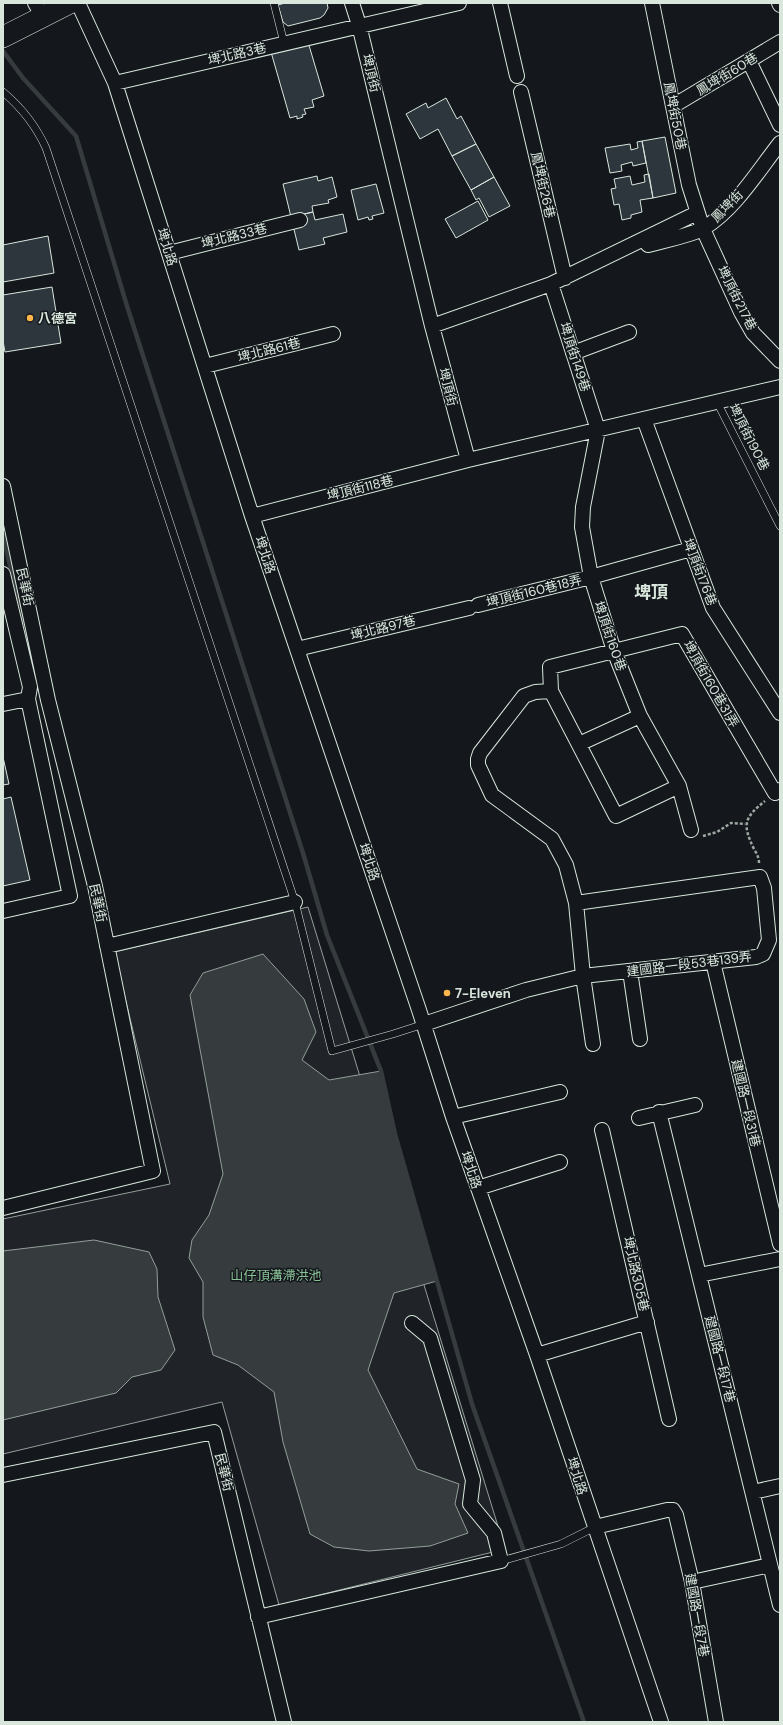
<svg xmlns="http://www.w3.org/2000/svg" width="783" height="1725" font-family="'DM Sans','Noto Sans TC',sans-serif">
<rect width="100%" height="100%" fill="#14181c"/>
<path fill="#202428" stroke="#939e99" d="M308,907L505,1549L279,1605L222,1402L3,1454V1219L170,1184L114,952Z"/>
<path fill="#363b3e" stroke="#939e99" d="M263,954L304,999L316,1032L302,1060L329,1080L381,1071L395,1134L437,1281L394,1293L368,1370L417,1469L459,1484L455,1504L468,1533L430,1546L369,1551L334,1547L310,1534L283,1442L274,1392L238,1365L213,1355L203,1317V1282L189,1258L192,1240L209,1215L223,1174L190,995L203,973Z
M94,1240L149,1252L157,1269L158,1297L175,1350L161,1370L132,1377L116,1393L3,1420V1251Z"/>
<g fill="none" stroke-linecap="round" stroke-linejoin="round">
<path stroke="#363b3e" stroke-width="4.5" d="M3,51L23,78L76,136L127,306L303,853L327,935L381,1071L395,1134L472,1404L584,1722
M3,535L23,623"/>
</g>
<path fill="#2c363c" stroke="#d8e6dc" d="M285,3H327L328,8L324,15L320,18L288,26L283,22L278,5Z
M308,42L324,96L312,100L314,107L304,109L306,114L302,115L303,117L297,119V116L290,118L271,52Z
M446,98L457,119L461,116L476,144L452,156L438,129L420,139L406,114L426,103L428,108Z
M665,137L676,193L653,198L642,141Z
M642,141L646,163L633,166L632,162L621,165L622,171L610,173L605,148L630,144L631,150L638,148L637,142Z
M476,144L494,177L471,190L452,156Z
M649,174L653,198L640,200L642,212L631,215V218L622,220L619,204L614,205L611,189L616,188L614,179L630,176L632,185L645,182L644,175Z
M317,176L318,181L332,177L337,197L328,200L329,203L312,206L313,212L291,217L283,184Z
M494,177L510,206L489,217L479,198L476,200L471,190Z
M376,184L384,213L372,216L373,219L369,220L368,217L358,220L351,190Z
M478,201L488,220L456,238L445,219Z
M313,212L315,220L343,214L347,232L323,238L325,244L299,250L291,217Z
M48,236L54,273L3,282V245Z
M52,287L61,343L5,352L3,341V295Z
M3,757L9,784L3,785Z
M11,797L30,880L3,886V799Z"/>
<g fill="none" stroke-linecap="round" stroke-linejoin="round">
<g stroke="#d8e6dc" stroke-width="8">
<path id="lane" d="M274,3L284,43
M3,92C22,108 36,126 46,148L295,902L332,1051L393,1034L424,1024
M717,402L780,526
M501,1561L561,1544L595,1527"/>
</g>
<g stroke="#d8e6dc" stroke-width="16">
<path id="street" d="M35,3L43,17
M78,3L115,83L252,516L419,1010L453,1117L537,1355L661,1722
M352,3L359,25L432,326L468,460L780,387
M500,3L517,76
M652,3L689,185L703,229L741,312L753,333L780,361
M779,3L780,5
M749,61L780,125
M115,83L459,3
M521,92L565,278
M673,106L780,42
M648,245C662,241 693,235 704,228C735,209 758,171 780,143
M169,253L300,220
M551,284L598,430L583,507L582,527L591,577L614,651L640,716L679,786L691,830
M432,326L551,284L697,213
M573,353L629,332
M205,366L333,334
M644,419L713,608L780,713
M3,486L48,700L95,886L153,1171L3,1208
M252,516L468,460
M3,574L30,687L28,699L70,896L3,911
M478,605L591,577L691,549
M297,649L469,608
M551,691L535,692L524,696L480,753L478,759V765L492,795L552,839L566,865L576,903L583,976L593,1044
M3,704L28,699
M579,744L640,716
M679,786L616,816L551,691L550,667L682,634L775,793L780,790
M107,946L295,902
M713,962L780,1244
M630,971L640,1039
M424,1024L526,990L583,976L756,957L763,954L769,940L764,888L760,877L576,903
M659,1112L780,1605
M453,1117L560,1092
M639,1118L695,1105
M602,1130L669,1419
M478,1188L560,1162
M699,1275L780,1259
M537,1355L647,1322
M3,1475L214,1432L284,1722
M753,1492L780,1486
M595,1527L667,1510H673L676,1515L692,1582L716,1722
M692,1582L770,1565
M258,1617L501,1561L494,1533L470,1504L473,1480L430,1338L412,1323"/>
</g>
<g stroke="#d8e6dc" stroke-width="22">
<path id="primary" d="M3,37L70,3"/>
</g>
<path stroke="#9da8a2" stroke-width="2.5" stroke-dasharray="3 2" stroke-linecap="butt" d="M703,836L717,832L731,823L745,824
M759,863C759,858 757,854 754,849C742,824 744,818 765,801"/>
<use href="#lane" stroke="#14181c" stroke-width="7"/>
<use href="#street" stroke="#14181c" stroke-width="14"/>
<use href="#primary" stroke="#14181c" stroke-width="21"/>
</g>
<g fill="#ffb74d" stroke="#14181c" stroke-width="1.5">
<circle cx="30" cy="318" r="4"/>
<circle cx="447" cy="993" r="4"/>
</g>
<g text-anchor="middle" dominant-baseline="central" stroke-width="3" stroke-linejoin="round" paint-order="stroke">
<g font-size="13" fill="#d8e6dc" stroke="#14181c">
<text transform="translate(237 54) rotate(-13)">埤北路3巷</text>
<text transform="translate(371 73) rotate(76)">埤頂街</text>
<text transform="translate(727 74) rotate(-31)">鳳埤街60巷</text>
<text transform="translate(675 116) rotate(79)">鳳埤街50巷</text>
<text transform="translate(543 185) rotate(77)">鳳埤街26巷</text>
<text transform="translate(727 206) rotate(-46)">鳳埤街</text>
<text transform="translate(234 236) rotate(-14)">埤北路33巷</text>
<text transform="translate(167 247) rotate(72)">埤北路</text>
<text transform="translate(737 298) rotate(63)">埤頂街217巷</text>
<text transform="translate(269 350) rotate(-14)">埤北路61巷</text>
<text transform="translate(575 357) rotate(72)">埤頂街149巷</text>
<text transform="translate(448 387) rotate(75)">埤頂街</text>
<text transform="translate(749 437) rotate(63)">埤頂街190巷</text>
<text transform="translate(360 488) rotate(-14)">埤頂街118巷</text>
<text transform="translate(265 555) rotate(71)">埤北路</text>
<text transform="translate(700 572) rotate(69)">埤頂街176巷</text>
<text transform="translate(25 587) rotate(78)">民華街</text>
<text transform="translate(534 591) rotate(-14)">埤頂街160巷18弄</text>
<text transform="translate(383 628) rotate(-14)">埤北路97巷</text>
<text transform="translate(610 636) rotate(71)">埤頂街160巷</text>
<text transform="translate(711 684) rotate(60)">埤頂街160巷31弄</text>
<text transform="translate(369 862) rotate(71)">埤北路</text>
<text transform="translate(98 903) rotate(78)">民華街</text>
<text transform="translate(689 964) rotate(-7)">建國路一段53巷139弄</text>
<text transform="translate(746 1103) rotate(77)">建國路一段31巷</text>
<text transform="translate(471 1170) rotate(71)">埤北路</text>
<text transform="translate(636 1274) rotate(77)">埤北路305巷</text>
<text transform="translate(720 1359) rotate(76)">建國路一段17巷</text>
<text transform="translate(224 1472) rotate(76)">民華街</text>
<text transform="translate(577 1476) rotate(72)">埤北路</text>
<text transform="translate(697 1615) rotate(80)">建國路一段7巷</text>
</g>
<g font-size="13" font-weight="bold" fill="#d8e6dc" stroke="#14181c" text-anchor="start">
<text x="38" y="318">八德宮</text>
<text x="455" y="993">7-Eleven</text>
</g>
<g font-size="13" fill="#8ac095" stroke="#14181c">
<text x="276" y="1275">山仔頂溝滯洪池</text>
</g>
<g font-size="17" font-weight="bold" fill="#d8e6dc" stroke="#14181c">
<text x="651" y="592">埤頂</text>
</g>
</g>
<rect width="783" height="1725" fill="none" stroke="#d8e6dc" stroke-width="8"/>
</svg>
